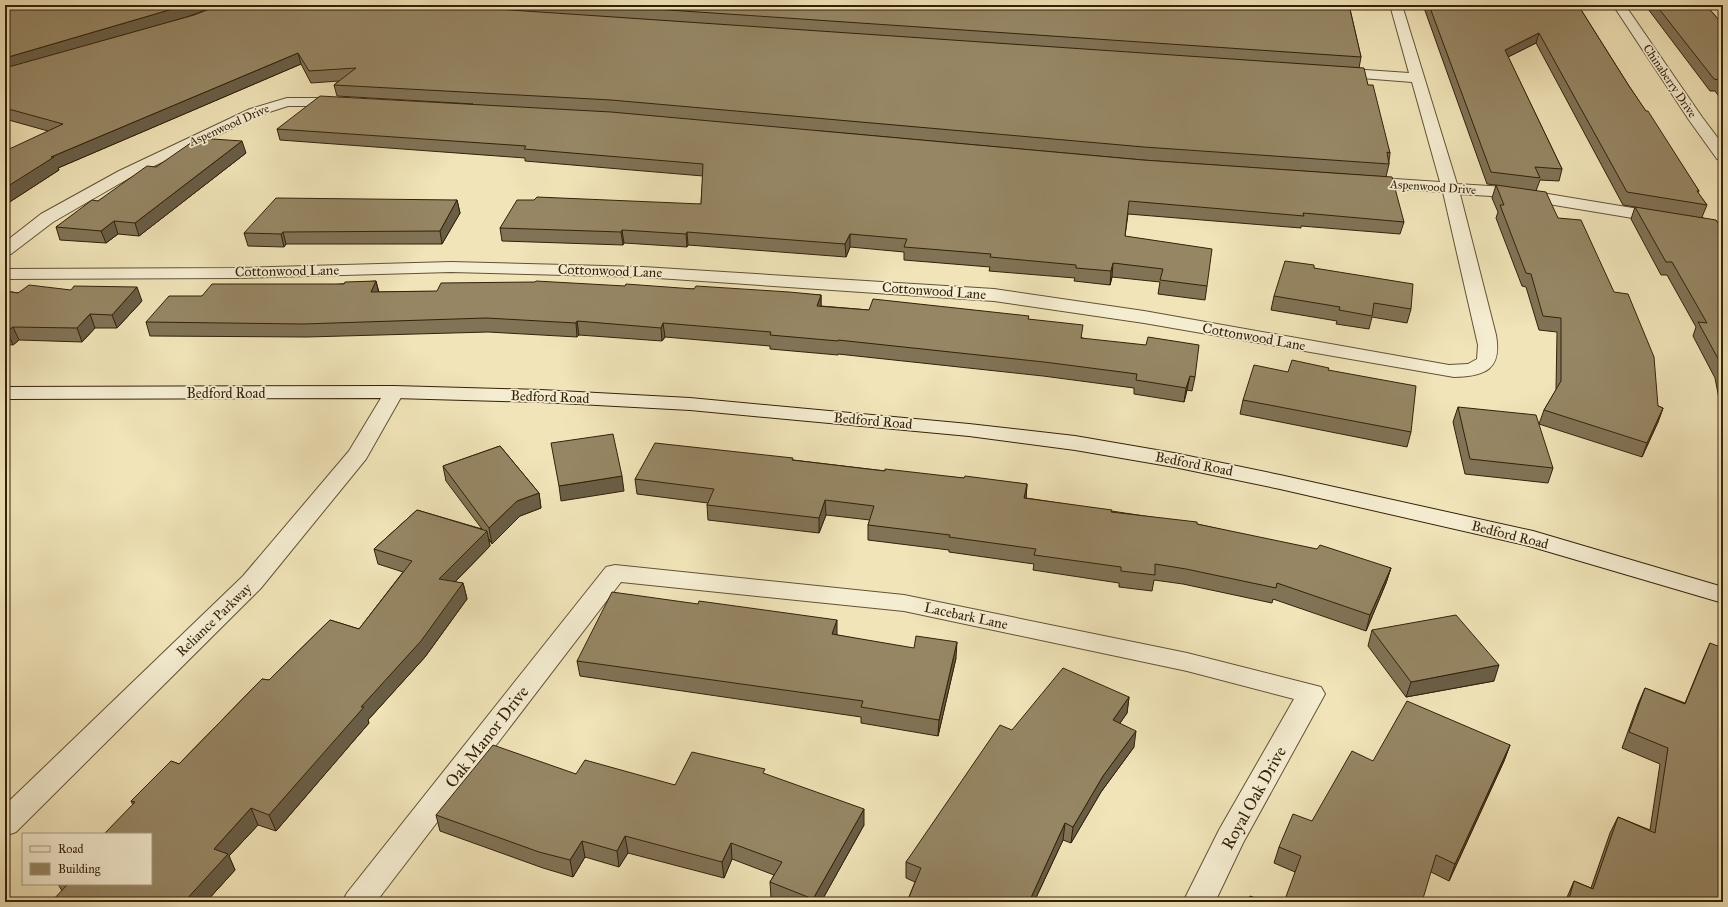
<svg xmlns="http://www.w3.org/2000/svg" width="1728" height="907" font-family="'IM FELL Great Primer',serif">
<rect width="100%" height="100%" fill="#f0e4b8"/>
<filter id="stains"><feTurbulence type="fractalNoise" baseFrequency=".005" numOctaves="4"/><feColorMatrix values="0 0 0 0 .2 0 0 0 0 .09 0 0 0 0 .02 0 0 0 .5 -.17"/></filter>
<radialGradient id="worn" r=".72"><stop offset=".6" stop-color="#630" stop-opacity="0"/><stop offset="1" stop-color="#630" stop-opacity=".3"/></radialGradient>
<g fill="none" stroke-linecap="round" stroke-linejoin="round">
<g stroke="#635235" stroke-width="2">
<path id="minor" d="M1390,5H1402L1457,184L1506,187L1723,223V233L1506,197L1460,194L1496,335C1502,369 1486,376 1454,377L1144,323L994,301L643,277L451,272L238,278L5,279V269L238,268L451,262L643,267L994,289L1144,311L1449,365L1468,364L1477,359L1478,345L1443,192L1365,187L1359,185L1357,182L1359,179L1365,177L1440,182L1412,82L1336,76L1331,75L1329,72L1331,69L1336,68L1409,73Z
M1613,5H1625L1702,117L1723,145V161L1717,159L1689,120Z
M287,98H342L347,99L349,102L347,105L342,106H288L260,115L131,177L53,222L11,254L5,255V242L41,214L119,171L250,109Z
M615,565L904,595L1187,653L1321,687L1325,694L1243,843L1215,902H1183L1219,830L1294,699L1187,671L904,611L621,582L376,902H342L347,893L606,567Z"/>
</g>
<g stroke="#635235" stroke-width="2">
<path id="tertiary" d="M394,386L401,388L404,392L366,459L261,588L16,832L5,836V805L243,576L349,451L387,388Z"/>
</g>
<g stroke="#342109" stroke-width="2">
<path id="secondary" d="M394,386L541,390L690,398L969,424L1075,436L1174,453L1280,475L1533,531L1723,587V603L1529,546L1280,489L1174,467L1075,450L969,436L690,410L541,402L394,398L5,399V387Z"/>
</g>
<use href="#minor" fill="#f5edd1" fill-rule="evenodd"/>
<use href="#tertiary" fill="#f5edd1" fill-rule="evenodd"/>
<use href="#secondary" fill="#f5edd1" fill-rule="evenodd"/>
</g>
<path fill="#817356" stroke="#342109" d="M5,5L187,17L439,5H1349L1361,57L1359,68L1368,85L1390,153L1389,161V164L1386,177L1142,160L819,131L1404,222L1400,234L1301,226V228L1128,214L1125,236L1207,286L1205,300L1158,294L1160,282L1112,277L1110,285L1074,281L1075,278L989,271L990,267L904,260V252L850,247L846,257L688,245L687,247L624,243L623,245L502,241L500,228L701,204L703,176L525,161V158L280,140L277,129L473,104L337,96L334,85L339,81L311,83L301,64L58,168L59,170L5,205L48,131L5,119Z
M1423,5H1578L1629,86L1699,191L1698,193L1707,205L1702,217L1723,231V419L1715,378L1693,336L1696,327L1667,275H1661L1631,219L1635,207L1623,205L1536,43L1508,57L1562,169L1559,181L1540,180L1536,191L1558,218L1658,406L1663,408L1658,422L1642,457L1539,424L1544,410L1556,390L1557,332L1539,330L1526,287L1522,286L1496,218L1498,212L1492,198L1496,185L1487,184Z
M1645,5H1706L1723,25V102L1715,91H1710Z
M246,153L139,236L118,234L106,243L60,240L56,227L98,201L156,167Z
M457,200L460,213L442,244H286L284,247L248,246L244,233Z
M1314,268L1411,309L1407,323L1372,317L1369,329L1336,324L1337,321L1271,310L1274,296Z
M376,281L379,292L694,289L821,295V306L869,310L1028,319L1195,377L1192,391L1187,390L1184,402L1134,394V388L1043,376L838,354V355L770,349V346L665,337L662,341L579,335L577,337L488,332L307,337L150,336L146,322L202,296Z
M5,291L18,293L142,301L117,328H95L82,342L19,340L13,345L5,344Z
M1328,370L1411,432L1407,447L1240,414L1243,400L1288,372Z
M1458,407L1553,468L1548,483L1465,474L1453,422Z
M500,446L539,493L541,508L520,516L492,544L489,539L490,546L455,582L463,583L467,599L425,657L368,720L369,723L276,831L258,825L229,856L235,870L206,902H51L62,891L58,884H151V834H104L133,805L131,801L171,761L179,764L262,679L269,680L330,620L359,629L403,572L378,564L374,549L417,510L482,529L446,481L443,466Z
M793,460L885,471L1027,484L1026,498L1197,524L1391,568L1386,583L1366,631L1273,599L1272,603L1183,584L1154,580L1152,591L1119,587V583L1033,570L1034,564L949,552V550L868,540V525L870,520L826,515L819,533L708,520L707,505L708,503L637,494L635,479Z
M1372,630L1494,681L1406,697L1368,646Z
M837,635L956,658L938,736L861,723V717L580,676L577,661Z
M1710,643L1723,902H1565L1574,881L1591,888L1610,833L1618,817L1650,830L1660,764L1622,748L1638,704L1645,688L1685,703L1703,659Z
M1129,697L1127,713L1120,723L1134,747L1101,792L1071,843L1063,840L1034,902H907L915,882L906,878V862L1012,730Z
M1510,745L1504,761L1449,881L1431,872H1295L1274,863L1279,847L1312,821L1373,761Z
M576,774L675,785L864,825L821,902H780L771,898L770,882L774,875L732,859L724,878L628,853L619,867L585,857L573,877L543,868L440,831L436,815Z"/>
<path fill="#695e46" stroke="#342109" d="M186,5H219L187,17L5,70V58Z
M1539,33L1536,43L1502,60L1505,50Z
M298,53L301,64L58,168L59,170L5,205V188L51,157Z
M242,141L246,153L139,236L135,223Z
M457,200L460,213L442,244L440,231Z
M114,221L118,234L106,243L101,231Z
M622,230L624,243L623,245L621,232Z
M283,232L286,244L284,247L281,234Z
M687,232L688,245L687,247L686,234Z
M850,234V247L846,257L845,244Z
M1113,263L1112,277L1110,285L1111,271Z
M376,281L379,295L371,292Z
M137,287L142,301L117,328L112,315Z
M821,295V309L817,306Z
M90,314L95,328L82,342L77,328Z
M577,321L579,335L577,337L576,323Z
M663,323L665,337L662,341L661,328Z
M13,327L19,340L13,345L7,331Z
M1190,376L1187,390L1184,402L1186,388Z
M1663,408L1658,422L1642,457L1647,443Z
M622,476L624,491L561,501L559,486Z
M1027,484L1026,499L1024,498Z
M539,493L541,508L520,516L492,544L489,528L517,501Z
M825,500L826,515L819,533V518Z
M487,531L490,546L442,595L439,579Z
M1391,568L1386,583L1366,631L1370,615Z
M463,583L467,599L425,657L368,720L369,723L276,831L269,815L361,707Z
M837,620V635L832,634Z
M957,642L956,658L938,736L939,720Z
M1499,665L1494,681L1406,697L1411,682Z
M1129,697L1127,713L1111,736L1113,720Z
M1136,731L1134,747L1101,792L1071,843L1073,827L1103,776Z
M1510,745L1504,761L1449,881L1455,864Z
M251,808L258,825L229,856L235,870L206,902H184L214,849Z
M864,809V825L821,902H813V899Z
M1065,823L1063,840L1034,902H1029Z
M625,836L628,853L619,867L617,851Z
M582,841L585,857L573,877L570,860Z
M731,843L732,859L724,878L722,862Z"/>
<path fill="#968664" stroke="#342109" d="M5,5H186L5,58Z
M220,5H437L1364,68L1368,85H1373L1390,153L1387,152L1389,164L1144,147L611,100L334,85L356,68L309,71L298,53L51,157H54L5,188V151L63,124L5,108V68L194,15Z
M595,5H1349L1361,57Z
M1429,5H1578L1629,86L1646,111H1648L1699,191H1697L1707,205L1627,192L1539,33L1505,50L1562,169L1535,167L1540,178L1491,172Z
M1656,5H1706L1723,25V85L1719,80L1714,79Z
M320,96L611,112L1143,160L1392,177L1404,222L1303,213L1304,216L1129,201L1125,236L1212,249L1207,286L1160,280L1163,269L1113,263L1111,271L1076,268V265L990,257L991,254L904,247L907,239L850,234L845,244L687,232L686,234L622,230L621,232L500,228L517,200H534L537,197L701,204L703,164L524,149L526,146L277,129Z
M198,138L242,141L135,223L114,221L101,231L56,227L92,200L98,201L147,166L156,167Z
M1496,185L1546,192L1558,218L1581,220L1614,292L1628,294L1654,357L1658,406L1663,408L1647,443L1544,410L1561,381V318L1543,316L1531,274L1526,273L1500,205H1504Z
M276,198L457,200L440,231L283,232L281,234L244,233Z
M1635,207L1716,220L1723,231V373L1721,364L1698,322L1707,323L1672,262H1666Z
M1285,261L1314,265V268L1413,284L1411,309L1374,303L1372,316L1339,310L1340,307L1274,296Z
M376,281L371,292L437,291L441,283L535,282L536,281L625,286L626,284L694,289L696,286L789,292L821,295L817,306L869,310L873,299L1029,316L1028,319L1083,325L1081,338L1146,345L1148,337L1199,345L1195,377L1190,376L1186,388L1136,380L1137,374L1044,362L838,340V341L770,335L771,332L663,323L661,328L577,321L576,323L486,318L303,324L146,322L169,296H202L212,284H344L345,282Z
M29,285L71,290L74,286L137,287L112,315L90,314L77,328L13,327L7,331H5V291L18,293Z
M1292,360L1329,368L1328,370L1416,386L1411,432L1243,400L1254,365L1288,372Z
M1458,407L1536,415L1553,468L1470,459Z
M613,434L622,476L559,486L551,443Z
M655,443L793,458L792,460L885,471V469L964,478L965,476L1027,484L1024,498L1112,510L1111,512L1197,522V524L1317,549L1320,545L1391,568L1370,615L1277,583L1276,588L1186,569L1155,564V575L1121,571V567L1034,555L1036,549L949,537L950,535L868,525L874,506L825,500L819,518L707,505L714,489L635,479Z
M500,446L539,493L517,501L489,528L443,466Z
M417,510L487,531L439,579L463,583L421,641L361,707H364L269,815L251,808L214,849L228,854L184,902H51L67,885L64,884H151V834H104L135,802L131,801L171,761L179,764L262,679L269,680L330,620L359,629L412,561L374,549Z
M612,592L698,604L699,601L837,620L832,634L914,648L916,636L957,642L939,720L861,707L863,701L577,661Z
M1456,615L1499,665L1411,682L1372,630Z
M1710,643L1723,648V902H1568L1574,881L1593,889L1618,817L1655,833L1668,748L1629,732L1645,688L1685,704Z
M1063,668L1129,697L1113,720L1136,731L1103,776L1073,827L1065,823L1029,902H907L921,868L906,862L1000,725L1012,730Z
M1407,701L1510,745L1455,864L1436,855L1422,902H1284L1301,856L1279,847L1293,814L1312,821L1352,751L1373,761Z
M493,745L576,774L585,760L675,785L692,752L765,769L763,773L864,809L813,899L770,882L782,862L731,843L722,862L625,836L617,851L582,841L570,860L539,852L436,815Z
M1250,896L1266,902H1248Z"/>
<g text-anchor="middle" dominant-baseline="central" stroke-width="3.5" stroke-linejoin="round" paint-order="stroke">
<g font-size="12" fill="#342109" stroke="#f5edd1">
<text transform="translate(1670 81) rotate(56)">Chinaberry Drive</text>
<text transform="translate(229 125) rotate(-24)">Aspenwood Drive</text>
<text transform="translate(1433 187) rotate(4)">Aspenwood Drive</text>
</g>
<g font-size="14" fill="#342109" stroke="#f5edd1">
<text transform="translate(287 271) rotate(-1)">Cottonwood Lane</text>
<text transform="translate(610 271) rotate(2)">Cottonwood Lane</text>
<text transform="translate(934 291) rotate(4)">Cottonwood Lane</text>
<text transform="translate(1254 337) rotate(10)">Cottonwood Lane</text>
<text x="226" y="393">Bedford Road</text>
<text transform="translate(550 397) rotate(2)">Bedford Road</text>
<text transform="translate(873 421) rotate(5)">Bedford Road</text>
<text transform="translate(1194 464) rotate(11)">Bedford Road</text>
<text transform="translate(1510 535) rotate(14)">Bedford Road</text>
<text transform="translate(966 616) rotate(12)">Lacebark Lane</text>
<text transform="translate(214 620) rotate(-44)">Reliance Parkway</text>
</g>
<g font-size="17" fill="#342109" stroke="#f5edd1">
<text transform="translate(487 737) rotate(-52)">Oak Manor Drive</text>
<text transform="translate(1254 798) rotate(-61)">Royal Oak Drive</text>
</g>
</g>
<rect width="1728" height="907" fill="none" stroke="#f0e4b8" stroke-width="20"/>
<rect x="6" y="6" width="1716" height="895" fill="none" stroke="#342109" stroke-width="2"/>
<rect x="10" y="10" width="1708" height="887" fill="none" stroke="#342109"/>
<rect x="22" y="833" width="130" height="52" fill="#f5edd1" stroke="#a89b81"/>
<rect x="30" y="846" width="20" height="6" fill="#f5edd1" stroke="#a89b81"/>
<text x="58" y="853" font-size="12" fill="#342109">Road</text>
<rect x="30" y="863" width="20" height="12" fill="#968664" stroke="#a89b81"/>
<text x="58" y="873" font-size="12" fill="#342109">Building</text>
<rect width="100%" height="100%" filter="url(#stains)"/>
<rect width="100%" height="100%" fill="url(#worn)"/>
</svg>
